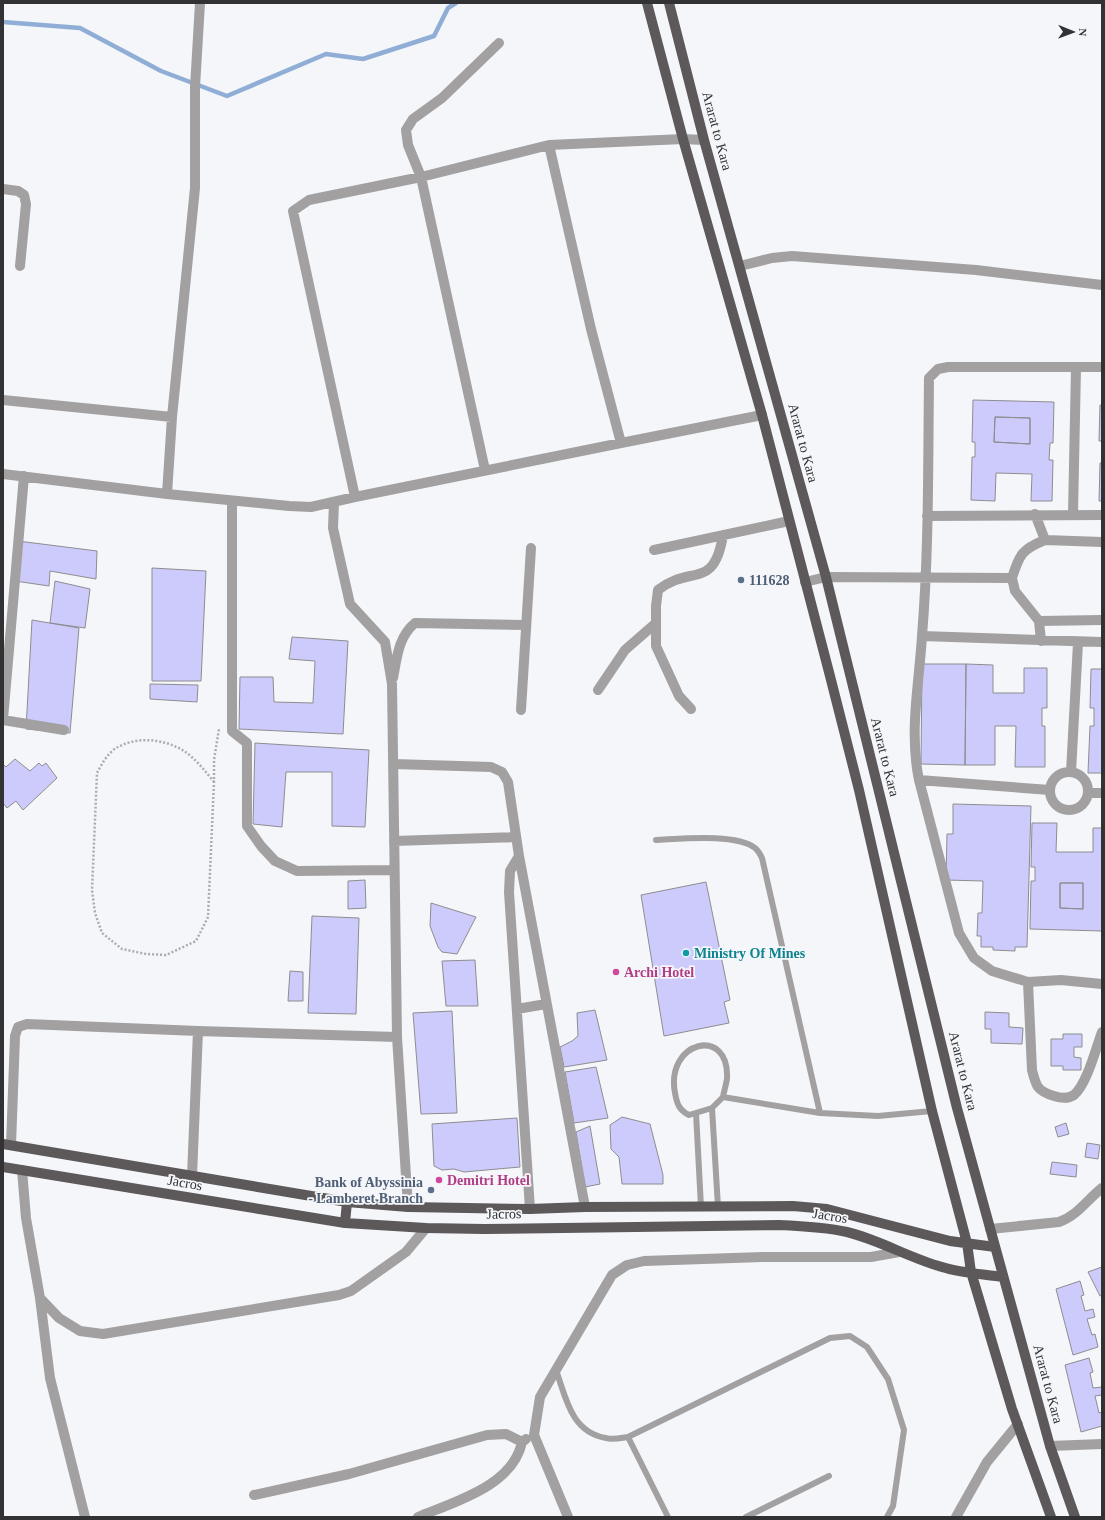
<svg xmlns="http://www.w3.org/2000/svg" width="1105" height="1520" font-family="Georgia,serif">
<rect width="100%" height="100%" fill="#f4f6fa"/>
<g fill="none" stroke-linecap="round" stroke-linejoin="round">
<path stroke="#90aed5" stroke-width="4.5" d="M3,22L80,28L161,71L227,96L326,54L363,59L434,36L448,8L456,3"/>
</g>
<path fill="#cdcbfb" stroke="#8d8d90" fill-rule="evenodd" d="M973,400L1054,402L1053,443H1050L1049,460H1053L1052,501H1031L1032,474L996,473L995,501L971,500L972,457H975V442H972ZM995,417L1030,418V444L994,442Z
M1100,405H1102V441H1099Z
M995,417L1030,418V444L994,442Z
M1100,463H1102V501H1099Z
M18,541L97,551L96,579L50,571L49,586L15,581Z
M152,568L206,571L201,681H152Z
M55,581L90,589L85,628L50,623Z
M32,620L79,628L70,733L26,729Z
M292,637L348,641L343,734L239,729L240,677H273L274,702L313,703L315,661L289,659Z
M922,664H966L965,765L921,764Z
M966,664L993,665V693H1024V668H1047V708H1042V726H1045V767H1015L1016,726H995V765H965Z
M1091,669H1102V773H1088L1090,726H1094V708H1090Z
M150,684L198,685L197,702L150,699Z
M255,743L369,750L365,827L332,826V772H286L282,827L253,824Z
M15,759L30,771L39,763L42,766L46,763L57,778L23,810L16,801L7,808L3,803V764L6,767Z
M953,804L1031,806L1027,947H1015V951L993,950V947H981V936H977L978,913H982L983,881L946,880L947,834H953Z
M1032,823H1057L1056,852H1093V828H1102V931L1030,929L1031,881H1035V867H1031ZM1060,883H1083V909L1060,908Z
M365,880L366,908L348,909V881Z
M706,882L730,1000L724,1002L729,1023L664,1036L641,895Z
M1060,883H1083V909L1060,908Z
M431,903L476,917L457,954L442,952L438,947L430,926Z
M312,916L359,918L356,1014L308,1013Z
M475,960L478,1006H446L442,961Z
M290,971L303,972V1001H288Z
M595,1010L607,1060L564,1067L560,1047L572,1041L578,1036L577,1013Z
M452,1011L457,1113L421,1114L413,1013Z
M985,1012L1009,1013V1027L1023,1028L1022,1044L991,1043V1029H985Z
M1063,1034H1082V1047H1074V1057L1081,1058V1070H1063V1066H1051V1039H1063Z
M596,1067L608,1118L574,1123L565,1072Z
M622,1117L650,1124L663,1175V1184H622L619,1157L611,1149L610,1125Z
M517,1118L520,1167L464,1172L454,1169L442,1170L434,1166L432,1124Z
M1066,1123L1069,1134L1058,1137L1055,1127Z
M590,1126L600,1184L585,1187L576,1132Z
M1087,1143L1100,1145L1098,1159L1085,1157Z
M1052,1162L1077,1165L1076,1177L1050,1174Z
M1102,1267V1295L1100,1296L1088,1272Z
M1080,1281L1084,1295L1081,1296L1085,1311L1093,1309L1095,1317L1087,1319L1092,1335L1095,1334L1098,1347L1073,1355L1056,1289Z
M1089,1358L1093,1372L1090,1373L1093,1388L1102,1387V1395L1095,1396L1099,1413L1102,1412V1426L1081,1432L1065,1365Z"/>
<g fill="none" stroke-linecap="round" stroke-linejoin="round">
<path stroke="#abacaf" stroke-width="2.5" stroke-dasharray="2 2" stroke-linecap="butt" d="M214,782C206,772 195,758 184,751C165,739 138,736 118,747C108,752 102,764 97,773L92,890L95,913L102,933L122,949L146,954L166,955L196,941L208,917L214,782V760L219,729"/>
<path stroke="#a2a0a0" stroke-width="6" d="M656,840C680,839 736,833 755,848C758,850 760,854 762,858L820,1113L878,1116L932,1111
M723,1097C724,1091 726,1085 727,1079C730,1025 665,1041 675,1093C677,1104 679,1110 689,1115L712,1108L723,1097L820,1113
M712,1108L718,1207
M696,1113L701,1207
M556,1370C566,1398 571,1432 606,1438C612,1440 621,1438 628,1437L830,1338L850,1336L867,1347L888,1379L904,1430L893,1506L887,1517
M628,1437L668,1517
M746,1517L829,1476"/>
<path stroke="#a2a0a0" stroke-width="10" d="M549,145L591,329L621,443L355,497L293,211L309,200L421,177L549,145L683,139L704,140
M3,189L18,191L24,195L26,204L20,266
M740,266L772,258L792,256L976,270L1102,285
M1102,367H948L938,369L929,378C928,464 929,550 922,636C919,685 909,732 919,780L959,933L974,958L992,971L1028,982L1061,980L1102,984
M3,400L172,417
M621,443L762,415
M485,470L421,177L408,145L406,130L413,119L442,98L499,43
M3,474L167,494L289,506L311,507L355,497
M167,494L172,417L195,188V87L200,3
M232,501V731L247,743V826L261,846L275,861L297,871L394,870
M334,503L333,528L350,604L385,642L392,684L397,1037L408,1207
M1035,514L1045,540L1102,542
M1073,514L1076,368
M927,516L1102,515
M654,550L789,521
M1012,578C1019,555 1022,549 1045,540
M805,582L826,577L1012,578L1015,591L1039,621
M922,636L1102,642
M1041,641L1039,621L1102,620
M393,678C397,658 398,637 415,623L526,625
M598,690L625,650L656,623
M691,709L679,696L656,646V606L658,590C691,564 714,591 723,535
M521,710L531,548
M3,719L24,476
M3,720L64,730
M394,764L491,767L502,772L508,782L519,856L585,1207
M1071,772L1078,643
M1050 791a19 19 0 1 1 38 0a19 19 0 1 1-38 0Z
M919,780L1050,790
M1089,793H1102
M394,841L515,837
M519,856L510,871L509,892L530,1209
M1028,982L1032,1070C1036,1086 1037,1091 1054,1096C1060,1098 1068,1099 1074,1095C1087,1084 1096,1048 1102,1032
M517,1009L546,1004
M11,1145L15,1036L18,1027L27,1024L198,1031L397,1037
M22,1170L26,1218L40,1298L50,1378L85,1517
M192,1176L198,1031
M990,1229L1059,1222C1077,1216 1087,1200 1102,1188
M40,1298L59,1318L80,1331L103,1334L339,1295L351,1291L406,1252L426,1228
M1050,1446L1102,1444
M254,1495L349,1474L487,1435L506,1434L522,1442
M418,1517C454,1502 513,1486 522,1442L526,1439
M568,1517L534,1435L540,1397L612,1275L627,1265L644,1261L763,1257H871L899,1252
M956,1517L987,1462L1018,1424"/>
<path stroke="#5d595a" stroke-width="10" d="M647,3L683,139L762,415L830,676L859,790L932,1111L967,1243L971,1272L1012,1409L1051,1517
M669,3L704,140L826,577L957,1108L1050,1446L1075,1517
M3,1144L347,1202L408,1207L530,1209L585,1207L793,1206L827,1209L950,1241L995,1247
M3,1167L345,1223L426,1228L484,1229L779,1225C802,1226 825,1227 847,1232C880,1240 909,1258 942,1267C961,1273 983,1274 1003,1277
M345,1223L347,1202"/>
</g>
<g fill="#5c6f8a" stroke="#f4f6fa" stroke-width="1.5">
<circle cx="741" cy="580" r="4"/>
<circle cx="431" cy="1190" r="4"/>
</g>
<circle fill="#0f9aa8" stroke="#f4f6fa" stroke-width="1.5" cx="686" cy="953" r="4"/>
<g fill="#d1479c" stroke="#f4f6fa" stroke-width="1.5">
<circle cx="616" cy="972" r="4"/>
<circle cx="439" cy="1180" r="4"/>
</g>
<g text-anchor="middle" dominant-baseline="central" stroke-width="3.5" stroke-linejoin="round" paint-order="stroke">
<g font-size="14" fill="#323234" stroke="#f4f6fa">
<text transform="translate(717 131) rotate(75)">Ararat to Kara</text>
<text transform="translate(803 443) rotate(75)">Ararat to Kara</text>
<text transform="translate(885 757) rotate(76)">Ararat to Kara</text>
<text transform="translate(963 1071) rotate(76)">Ararat to Kara</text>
<text transform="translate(185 1183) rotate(10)">Jacros</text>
<text transform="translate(504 1214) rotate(-1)">Jacros</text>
<text transform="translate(830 1216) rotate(9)">Jacros</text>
<text transform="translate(1048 1384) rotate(75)">Ararat to Kara</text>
</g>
<g font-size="14" font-weight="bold" fill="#4e5e75" stroke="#f4f6fa" text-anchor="start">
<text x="749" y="580">111628</text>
<text x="423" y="1182" text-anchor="end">Bank of Abyssinia<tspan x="423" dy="16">- Lamberet Branch</tspan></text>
</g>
<g font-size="14" font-weight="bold" fill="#0d838f" stroke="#f4f6fa" text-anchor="start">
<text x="694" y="953">Ministry Of Mines</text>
</g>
<g font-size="14" font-weight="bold" fill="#b23c85" stroke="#f4f6fa" text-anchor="start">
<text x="624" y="972">Archi Hotel</text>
<text x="447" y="1180">Demitri Hotel</text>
</g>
</g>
<rect width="1105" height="1520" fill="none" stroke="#323234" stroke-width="8"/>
<g transform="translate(1073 32) rotate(91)" stroke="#f4f6fa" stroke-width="3" paint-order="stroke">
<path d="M0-3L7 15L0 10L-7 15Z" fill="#323234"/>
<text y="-6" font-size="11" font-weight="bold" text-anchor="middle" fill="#323234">N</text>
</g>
</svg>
